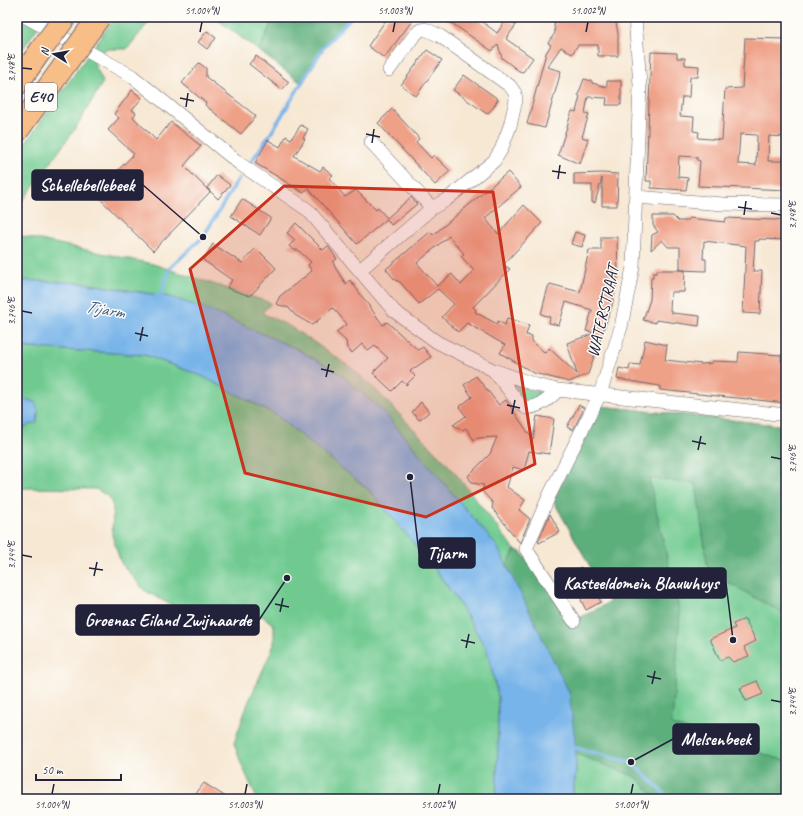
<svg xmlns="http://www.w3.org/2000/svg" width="803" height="816" font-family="Caveat,sans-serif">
<rect width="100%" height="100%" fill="#fdfcf7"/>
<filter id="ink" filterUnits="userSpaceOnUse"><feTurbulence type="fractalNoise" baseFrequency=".025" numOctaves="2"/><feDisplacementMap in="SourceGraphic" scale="8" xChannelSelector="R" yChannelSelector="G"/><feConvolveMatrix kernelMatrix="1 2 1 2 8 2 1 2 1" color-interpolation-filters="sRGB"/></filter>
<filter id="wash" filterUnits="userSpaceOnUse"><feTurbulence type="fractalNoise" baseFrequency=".012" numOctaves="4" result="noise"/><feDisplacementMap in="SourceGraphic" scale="16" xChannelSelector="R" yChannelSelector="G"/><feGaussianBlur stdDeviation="0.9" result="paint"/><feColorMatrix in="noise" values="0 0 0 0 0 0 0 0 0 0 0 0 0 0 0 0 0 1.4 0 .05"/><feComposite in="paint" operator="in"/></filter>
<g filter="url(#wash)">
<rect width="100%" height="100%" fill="#f7e8d4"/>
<path fill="#70ca90" stroke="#497666" d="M17,17H45L17,57Z
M115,17H153L127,49H105L94,63L103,82L75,129L17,209V155Z
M214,17H274L259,51Z
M17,235L153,264L271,303L262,313L289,326L315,343L353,369L378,392L453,470L515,550L521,552L549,587L568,624L610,602L553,500L601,406L786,426V799H572L576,773V748L382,410L339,373L297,349L147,293L83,283L17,280Z
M17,347L145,355L202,376L276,415L369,490L433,566L461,606L487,650L498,696V746L496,799H257L241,763L234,743L248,703L274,645V625L262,616L217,617L180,610L144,590L121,563L112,535L113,507L109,497L96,489L17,488Z
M514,384L542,393L544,397L536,402H525L514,386Z"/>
<path fill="#5cae7a" stroke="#3f685a" d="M274,17H351L323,48L301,83L259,51Z
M601,406L786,426V615L708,571L696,484L649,478L680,614L672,725L786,761V799H657L636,777L576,754V748L507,565L515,550L521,552L549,587L568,624L610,602L553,500Z"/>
<path fill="#77b4e9" stroke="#4c6b92" d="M17,280L83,283L170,297L209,310L297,349L339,373L382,410L497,546L569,692L576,748V773L572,799H496L498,746V696L487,650L461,606L433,566L369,490L276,415L202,376L145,355L17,347Z
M17,399L29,400L36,403L38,412L37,423C26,424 26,429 17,430Z"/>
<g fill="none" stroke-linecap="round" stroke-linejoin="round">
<path stroke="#77b4e9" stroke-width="3.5" d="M251,162L271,133L323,48L351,17
M156,297L161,293L170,268L203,237L239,178
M576,748L631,762L670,799"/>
</g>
<g id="blocks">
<path fill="#efa188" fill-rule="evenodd" d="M388,17H407L412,21L384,58L368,46Z
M443,17H476L497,33L507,19L516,25L506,39L533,58L523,72L519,71L502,58L498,44L492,51Z
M568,17H615L618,34V56H598V45H578L572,54L561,47L547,67L561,71L545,128L527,124L546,53L551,45L548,43L555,33L554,25L556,19Z
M207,31L216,38L207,49L198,42Z
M745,38L786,39V137L769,136L768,161H784L786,190L698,186L700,161L697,160V157L679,156L678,177L688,178L686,190L651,188V181H646L651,52L677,53V58H685V65L699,66L698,77H690L689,97H682L680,116L694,117L693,131L699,132L698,138L722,140L725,89L742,88ZM740,134L757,135L756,165L738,164Z
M427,50L442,60L416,96L401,85Z
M256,56L289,82L282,90L249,64Z
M199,63L206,68V77L256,116L241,134L205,105L206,103L182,83Z
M464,75L498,99L493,108L487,114L453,90Z
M584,79L592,81V83L607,87V81H621V105H606L607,98L588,97L585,113L589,114L582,137L588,139L580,164L558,155L572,111L576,112L580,96L578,95Z
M132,90L142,98L132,110L136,113L133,117L156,140L171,122L201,146L184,166L210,192L153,251L95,194L134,154L108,130L119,118L114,114Z
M392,109L417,136L419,139L416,142L431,158L434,155L450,171L435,185L378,123Z
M301,125L308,129L303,138L305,139L294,156L320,171L323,167L333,175L329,178L345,197L356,190L376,210L378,208L387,218L411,197L417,204L391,225L387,219L357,244L308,188L304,193L255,163L268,140L280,147L286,136L291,139Z
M508,172L521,187L485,218L498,234L524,205L542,223L503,265L510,269L473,307L476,310L475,312L497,324L498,321L505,325L507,318L529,325L526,335L532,336V341L545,353L549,348L577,374L567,343L595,333L586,331L592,310L566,302L559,325L549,323L550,317L541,314L548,287L550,284L580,292L589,250H601V237H617L618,274L612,306L588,374L569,382L534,373L500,353L505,345L467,323L458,332L442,317L454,304L438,289L419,304L400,282L395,280L386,269L430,232L433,235ZM449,236L464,254L461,256L474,271L461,285L452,274L437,286L417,263Z
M602,173L618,174L617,206H602V178L595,203L592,202V185H574V174Z
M217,175L230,185L218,199L207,188Z
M242,199L271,218L260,235L231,216Z
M653,216H673L678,221H686L689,218L725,222L726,218L774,220L786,219V240L759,239V241H755L753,271H762L760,314L743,313L746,246L704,241L703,259H706V271L680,270V247H668L662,240L651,250L652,235L658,232L653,225Z
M296,223L323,250L328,246L337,259L333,262L336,269L346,284L350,280L383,325L387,322L418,350L423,347L431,357L410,371L415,376L406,385L402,381L392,391L373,373L388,358L375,346L368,351L362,344L352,353L347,348L346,341L336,332L347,324L333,308L312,325L295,315L289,308L276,304L280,296L312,271L308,265L311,262L298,250H294L289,246L295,240L287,233Z
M575,232L585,235L582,247L571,244Z
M213,244L242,263L256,248L276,268L250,296L227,288L232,280L203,260Z
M657,270H685L684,292H671L670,310L672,313L700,316L699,326L656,320V323L643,320L650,300L651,277H653V273H657Z
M645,340L667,345L665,360L702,364L712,363V361L738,362L739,352L781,355V361H786V403L660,390V386L617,379L619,368L629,370L630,364L640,365Z
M476,376L499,405L506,400L533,440L537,416L554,419L549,454L529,451L524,470L513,467L507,487L525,500L519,510L530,519L520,543L492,508L493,503L482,491L484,485L472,483L468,476L490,454L497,437L478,438L474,440L466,428L463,430L453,425L466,416L459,407L472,397L464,385Z
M421,402L429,412L419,420L412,412Z
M579,405L584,408L573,430L567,427Z
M550,514L560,532L539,543L538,542Z
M581,567L601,602L586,610L581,600L582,599L569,574Z
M745,619L756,641L744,647L749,656L733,662L728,657L720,660L710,639L735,628L733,624Z
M757,681L763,694L746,701L740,688Z
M204,783L229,799H192Z"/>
</g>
</g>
<g filter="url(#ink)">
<use href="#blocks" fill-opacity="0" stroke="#6d6771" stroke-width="1"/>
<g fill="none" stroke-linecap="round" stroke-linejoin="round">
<g stroke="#6d6771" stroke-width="14">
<path id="minor" d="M26,17L132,76L240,164L308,210L394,311L437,342L493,370L536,385L558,390L786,415
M371,142L432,208
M636,197L723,204L786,205
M360,270L432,208L446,200L494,161L501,150L510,126L516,100L515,93L510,86L440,36L425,29L420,30L413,37L389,70
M494,371L518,402L526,408C539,407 549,400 558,390
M574,621L526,549L550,494L600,394L621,327L633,267L640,85L635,17"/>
</g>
<g stroke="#6d6771" stroke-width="24">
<path id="motorway" d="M17,84L41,50
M17,131L66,63"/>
</g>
<use href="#minor" stroke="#fff" stroke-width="13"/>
<use href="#motorway" stroke="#f7be87" stroke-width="22"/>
<g stroke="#6d6771" stroke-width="24" stroke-linecap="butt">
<path id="motorway-bridge" d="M41,50L65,17
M66,63L99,17"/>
</g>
<use href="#motorway-bridge" stroke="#f7be87" stroke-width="22"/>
</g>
</g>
<path fill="#c8321e" fill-opacity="0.2" stroke="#c8321e" stroke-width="3" stroke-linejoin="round" d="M284,186L493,192L535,464L426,517L245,473L190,269Z"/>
<path fill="none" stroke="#22223b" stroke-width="1.5" d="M200,32L202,22M393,32L395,22M586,32L588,22M22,68L32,69M180,98L194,101M186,107L188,93M366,134L380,137M372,143L374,129M552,171L566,173M558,179L560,165M738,207L752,209M771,213L781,215M744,215L746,201M22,311L32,313M135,333L148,336M140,341L143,327M321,369L334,372M326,377L329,364M507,405L520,408M512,414L515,400M692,441L706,444M698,450L701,436M771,457L781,459M22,555L32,557M89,568L103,570M94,576L97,562M275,604L289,607M280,612L283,598M461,640L475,643M466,648L469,634M647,676L661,679M652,684L655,671M771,700L781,702M52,794L54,784M245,794L247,784M438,794L440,784M631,794L633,784"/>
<g text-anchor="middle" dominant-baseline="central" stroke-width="3" stroke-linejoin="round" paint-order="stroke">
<rect fill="#fdfcf7" stroke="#646373" stroke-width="1" x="25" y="83" width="32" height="28" rx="3"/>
<g font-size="16" font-weight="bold" fill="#22223b">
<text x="41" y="97">E40</text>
</g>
<g font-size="17" fill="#22223b" stroke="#fdfcf7">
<text transform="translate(603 311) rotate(-77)">WATERSTRAAT</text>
</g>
<g font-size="18" font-style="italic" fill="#445c81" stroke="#fdfcf7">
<text transform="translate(105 309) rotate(10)">Tijarm</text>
</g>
</g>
<path fill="none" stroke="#22223b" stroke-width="1.5" d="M203 237L143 185M410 477L419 553M733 640L726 583M287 578L259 620M631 762L673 739"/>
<g fill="#22223b" stroke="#fdfcf7" stroke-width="1.5">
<circle cx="203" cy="237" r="4"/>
<circle cx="410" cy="477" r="4"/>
<circle cx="733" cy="640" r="4"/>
<circle cx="287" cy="578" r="4"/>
<circle cx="631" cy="762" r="4"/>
</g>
<g fill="#22223b" stroke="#22223b" stroke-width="1.5">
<rect x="32" y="170" width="111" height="30" rx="4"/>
<rect x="419" y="538" width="56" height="30" rx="4"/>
<rect x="555" y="568" width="171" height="30" rx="4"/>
<rect x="76" y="605" width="183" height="30" rx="4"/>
<rect x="673" y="724" width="86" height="30" rx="4"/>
</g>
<g font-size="18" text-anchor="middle" font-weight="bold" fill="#fff">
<text x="87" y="191">Schellebellebeek</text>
<text x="447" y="559">Tijarm</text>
<text x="641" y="589">Kasteeldomein Blauwhuys</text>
<text x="168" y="626">Groenas Eiland Zwijnaarde</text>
<text x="716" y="745">Melsenbeek</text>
</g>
<rect width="803" height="816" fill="none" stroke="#fdfcf7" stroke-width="44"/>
<g transform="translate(54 54) rotate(281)" stroke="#fdfcf7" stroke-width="3" paint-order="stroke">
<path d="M0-3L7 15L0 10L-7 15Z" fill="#22223b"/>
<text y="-6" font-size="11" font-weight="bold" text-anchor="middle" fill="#22223b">N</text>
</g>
<path d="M36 774v6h85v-6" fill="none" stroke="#22223b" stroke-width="2"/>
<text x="42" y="774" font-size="12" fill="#22223b" stroke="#fdfcf7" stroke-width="3" paint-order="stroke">50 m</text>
<rect x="22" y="22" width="759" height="772" fill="none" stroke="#22223b" stroke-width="1.5"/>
<g font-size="10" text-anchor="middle" fill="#22223b">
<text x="202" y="14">51.004°N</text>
<text x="395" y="14">51.003°N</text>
<text x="588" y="14">51.002°N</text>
<text transform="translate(11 68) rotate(-90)" y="4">3.748°E</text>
<text transform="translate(792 215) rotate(-90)" y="4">3.748°E</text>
<text transform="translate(11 311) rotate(-90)" y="4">3.746°E</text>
<text transform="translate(792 459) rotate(-90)" y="4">3.746°E</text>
<text transform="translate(11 555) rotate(-90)" y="4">3.744°E</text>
<text transform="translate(792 702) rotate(-90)" y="4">3.744°E</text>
<text x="52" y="808">51.004°N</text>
<text x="245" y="808">51.003°N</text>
<text x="438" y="808">51.002°N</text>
<text x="631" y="808">51.001°N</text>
</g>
</svg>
